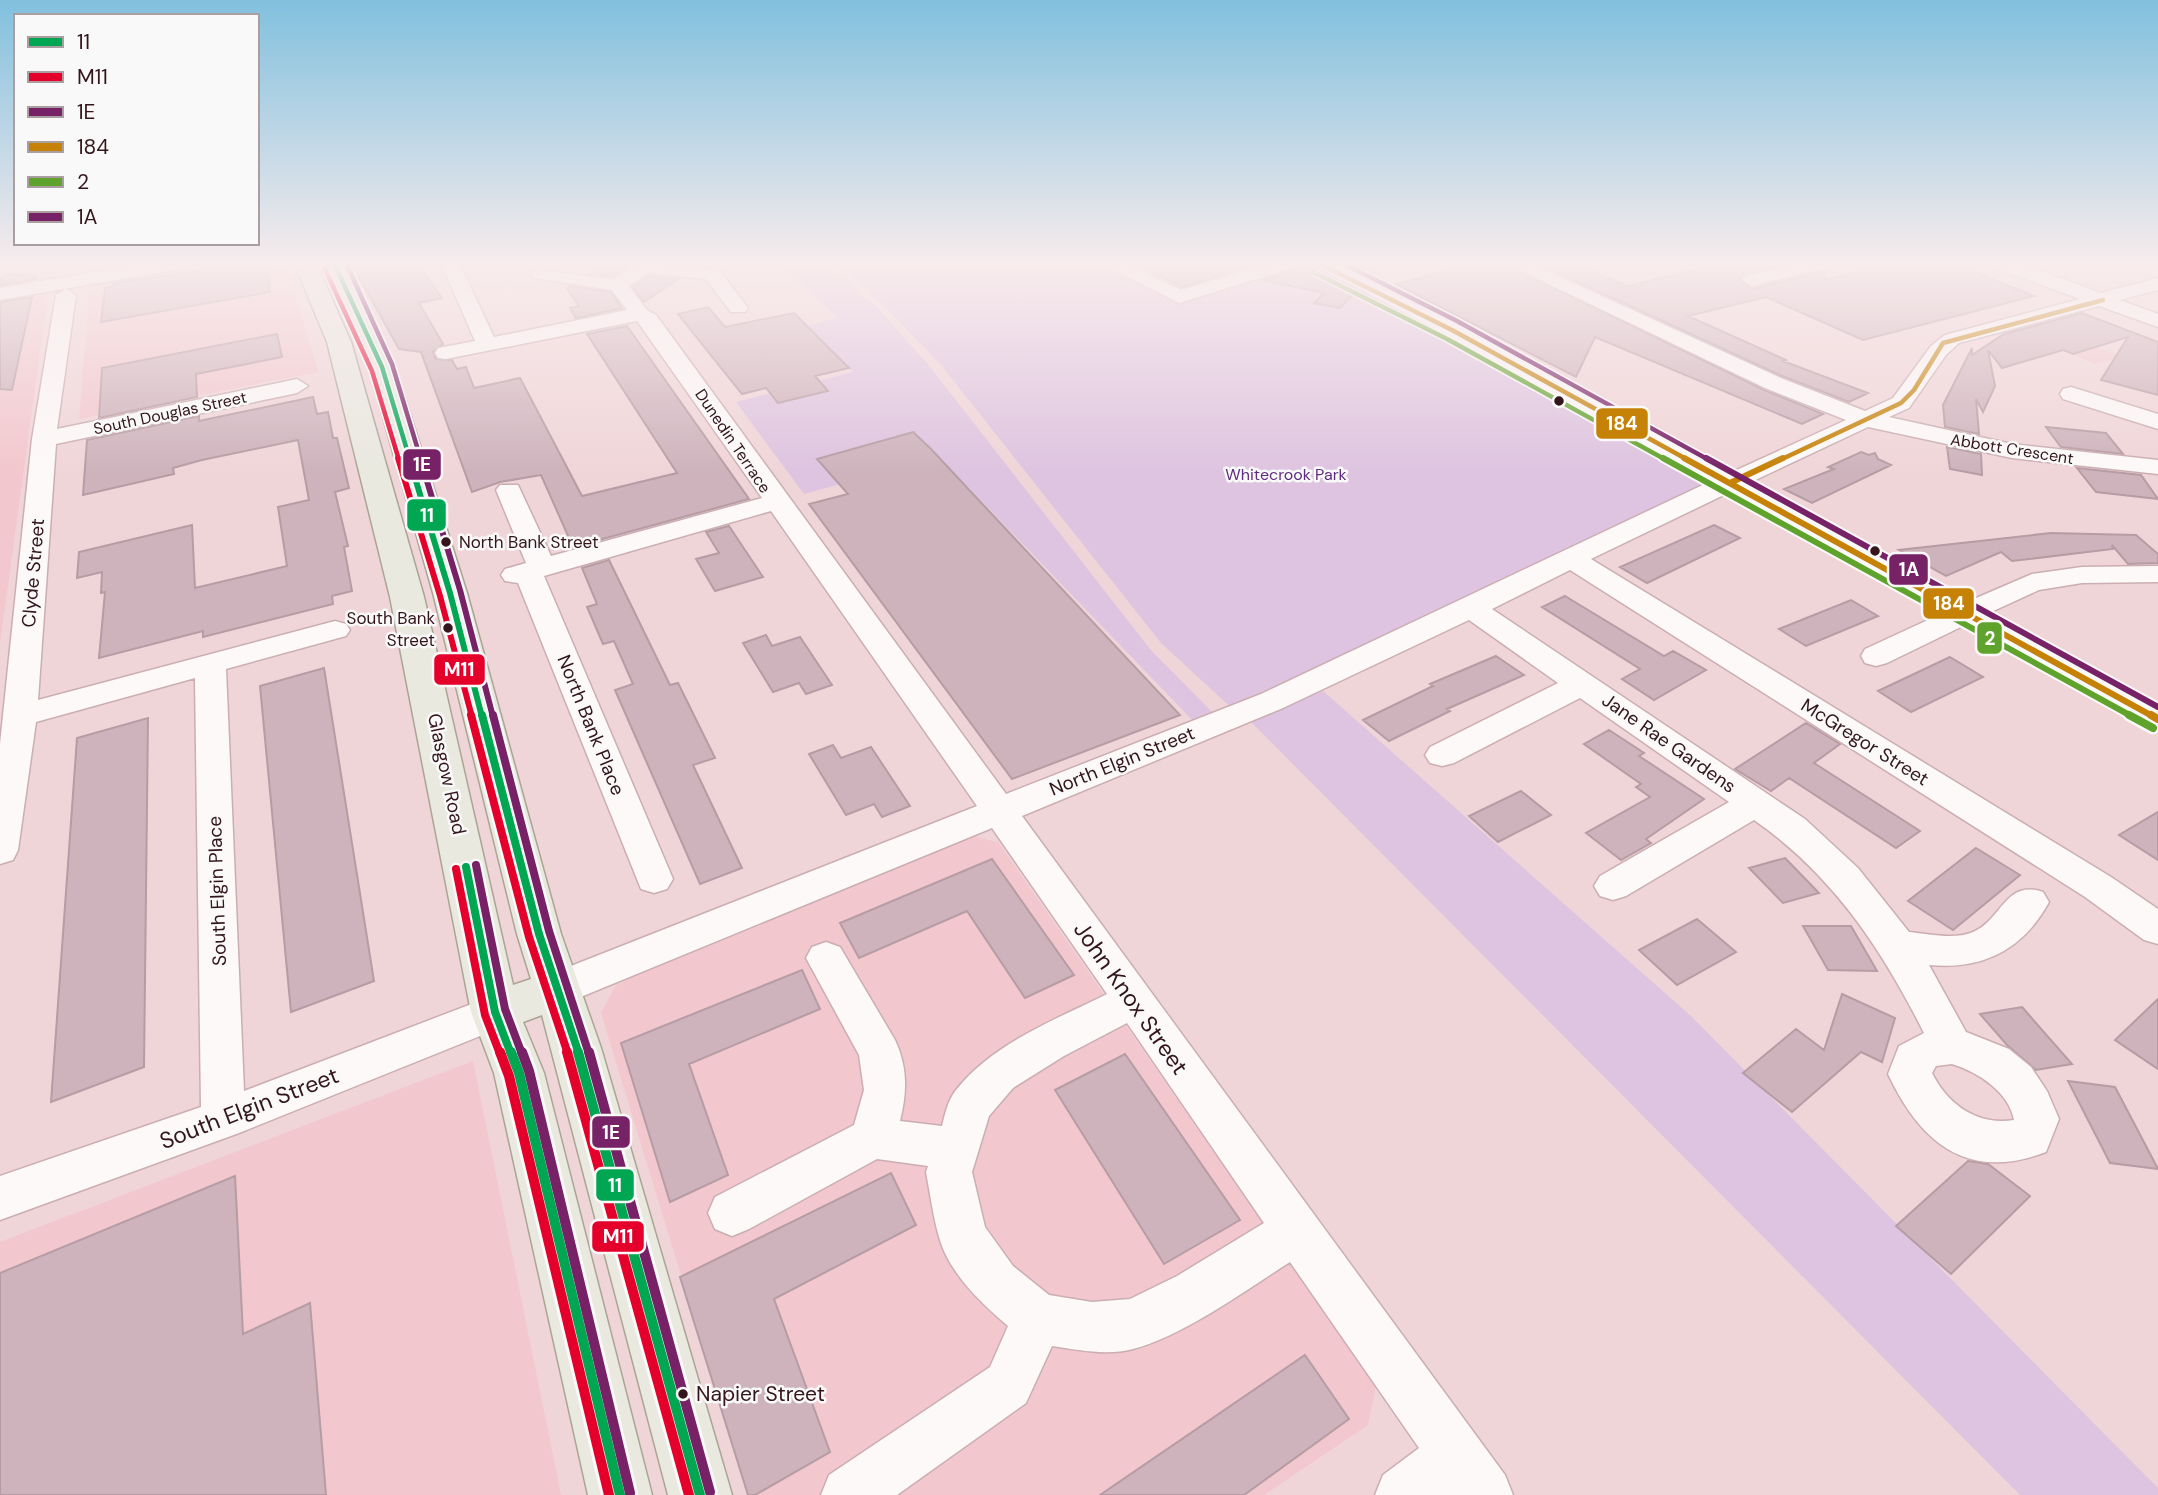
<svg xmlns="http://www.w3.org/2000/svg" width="2158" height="1495" font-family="'DM Sans',sans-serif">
<rect width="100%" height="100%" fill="#f0d5d8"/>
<path fill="#f2c7cd" d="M237,263H286L318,372L79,419L90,286Z
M48,293L0,644V300Z
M2047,326L2123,357L2095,364L2022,333Z
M972,836L998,842L1376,1385L1368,1425L1264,1495H748L601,1013L616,985L699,946Z
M473,1061L561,1495H0V1242Z"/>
<path fill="#dec4e0" d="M779,263H825L878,308L930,367L1150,649L1221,721L1201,729L939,457L804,494L736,402L853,372L808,326L838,318Z
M837,263H1109L1179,297L1288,263H1318L1730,483L1238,714L1161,643L941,365L886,308Z
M1323,691L1691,1016L2158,1488V1495H2020L1250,721Z"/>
<path fill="#ceb3bc" stroke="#b69ca4" stroke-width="2" d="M255,263H267L270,292L101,322L105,288L114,286V283Z
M351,263H417L442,298L419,303L443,344L433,352L436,359L452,360L457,369L466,367L474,388L520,378L582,496L677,473L587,334L627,326L749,499L573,547L541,475L500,482L472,492L421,352L399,349Z
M607,263H632L613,276L591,274Z
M1134,263H1259L1182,287Z
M1299,263H1307L1356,291L1340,308L1314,303L1324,293L1262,280L1296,270Z
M1339,263H1381L1368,278Z
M1479,263H1503L1764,390L1823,414L1802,424L1595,337L1576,377L1396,284Z
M1537,263H1570L1627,286L1728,263H1786L1743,274L1739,281L1753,289L1824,271L1825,280L1896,263H1952L2034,296L1863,340L1766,297L1688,316L1786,360L1783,361L1868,393L1849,402L1782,376Z
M9,274L36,275V279L0,285V279Z
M649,276L678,279L644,302L633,287Z
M571,286L611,292L622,308L576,318L570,308L579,306L567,289Z
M32,297L12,390L0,389V302Z
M708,307L725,327L794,313L849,368L815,376L828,391L778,403L766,388L742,394L678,314Z
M2082,313L2158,342V395L2101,380L2128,337L2073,354L2063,350L2002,368L1988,350L1995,386L1983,412L1976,399L1979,434L1945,427L1943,405L1972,348V355L2004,334Z
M277,334L282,357L196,374L197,397L99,418L102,368Z
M313,397L317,414L328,412L333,438H337L349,488L335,492L348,546L344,547L352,591L332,596L333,604L203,637V631L99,658L105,592L101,593L102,572L77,578L79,552L192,525L195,588L287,566L278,507L309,500L298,440L202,460L173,468L174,474L83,495L87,440L199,416V421Z
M2046,427L2106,433L2123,454L2061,447Z
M913,432L930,448L1180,715L1012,779L809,504L848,494L817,459Z
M1947,447L1981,454L1982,475L1950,469Z
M1861,452L1869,455L1875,453L1878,459L1891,465L1812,503L1784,489L1834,469L1828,467Z
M2077,468L2141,475L2158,499L2096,492Z
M1714,525L1740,538L1647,583L1620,567Z
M729,526L763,577L715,591L696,559L719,553L706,532Z
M2051,533L2136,535L2158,554V563L2128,564L2112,545L2113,549L2012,561L2001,552L1946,576L1899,550Z
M609,560L670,685L678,683L715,758L693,765L742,868L700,884L615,690L633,684L614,641L603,644L587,607L597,604L582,568Z
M1565,596L1664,656L1673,651L1706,670L1654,700L1622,679L1640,669L1542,607Z
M1851,600L1878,616L1806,646L1779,629Z
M766,635L772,646L800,637L832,685L806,694L799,683L773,692L743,643Z
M1496,656L1524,675L1447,709L1450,711L1389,741L1363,720L1433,686L1430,684Z
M1950,657L1983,677L1911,712L1878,691Z
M324,668L374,981L291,1012L260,686Z
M148,718L144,1067L51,1102L77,738Z
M1806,723L1840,744L1814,763L1920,831L1896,848L1789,778L1771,791L1735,769Z
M1609,730L1644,753L1639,756L1704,799L1646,839L1651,843L1621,860L1586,833L1650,797L1636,787L1641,784L1584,744Z
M833,745L841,758L871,747L910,806L882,817L874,804L846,815L809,754Z
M1521,791L1551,815L1498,842L1469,816Z
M2158,812V860L2119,835Z
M1976,848L2020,875L1953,930L1908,901Z
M1785,858L1819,893L1783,903L1749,868Z
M992,859L1074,975L1025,998L967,911L859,958L840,923Z
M1697,919L1736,952L1677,985L1639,950Z
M1803,926H1851L1877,971L1828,970Z
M802,970L820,1009L689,1064L728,1175L670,1202L621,1043Z
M1842,994L1895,1018L1882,1062L1861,1052L1792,1112L1743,1073L1796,1029L1824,1050Z
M2158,999V1069L2115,1040Z
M2022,1007L2072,1064L2036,1070L2007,1045L1980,1014Z
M1125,1054L1240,1220L1164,1264L1055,1090Z
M2068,1081L2115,1087L2158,1169L2110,1163Z
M1968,1161L1988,1164L2030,1196L1951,1274L1896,1226Z
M891,1173L916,1225L774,1299L830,1452L755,1495H748L680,1277Z
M235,1176L243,1334L310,1303L326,1495H0V1273Z
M1305,1355L1349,1419L1244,1495H1100Z"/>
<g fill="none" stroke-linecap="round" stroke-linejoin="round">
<g stroke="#caaeb2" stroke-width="3">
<path id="minor" d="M146,263H189L180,269L0,300V288Z
M441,263H459L494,337L627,310L612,290L534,278L531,274L534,270L614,279L637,263L719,270L748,308L745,312H731L706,279L648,273L629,286L647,310L656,315L1006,794L1261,694L1709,482L1445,334L1309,263H1333L1459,326L1730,473L1846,420L1765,388L1505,263H1530L1781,378L1865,411L1893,398L1931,346L1945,335L2080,299L1994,267L1992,263H2019L2101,293L2158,278V290L2120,300L2158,314V327L2099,306L1959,343L1946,355L1909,408L1889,417L2012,444L2158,460V474L2012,458L1868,427L1749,483L1967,602L2032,574L2082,567L2158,566V582L2082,583L2039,590L1989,613L2158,705V730L2147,727L1965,625L1887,663L1876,666L1865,663L1861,656L1865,649L1943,613L1728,493L1591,559L2111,877L2158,909V944L2144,940L2085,897L1570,570L1492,609L1805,819L1858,868L1909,932C1929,934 1954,940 1973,932C2002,920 2005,879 2043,892L2049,902C2023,950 1982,970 1929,965L1966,1032L2009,1049L2031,1067L2047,1091L2059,1119L2046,1152C1968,1182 1921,1144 1888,1074L1899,1046L1924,1033C1882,949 1832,874 1754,820L1626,896L1613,900L1600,896L1594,886L1600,876L1729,802L1580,698L1454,763L1442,766L1430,763L1425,755L1430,747L1558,683L1469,620L1283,708L1022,816L1505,1475L1513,1495H1375L1383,1475L1419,1448L1290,1262C1246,1290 1183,1336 1133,1349C1107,1356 1078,1350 1052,1346L1026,1403L897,1495H821L829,1475L990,1367L1008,1326C981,1303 949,1273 939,1237C933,1216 930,1193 926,1172L928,1166L877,1159L749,1229L732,1236L715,1229L708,1213L715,1197L854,1125L864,1090L859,1055L806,958L812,947L826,942L840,947L895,1040C908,1068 907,1092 900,1121L942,1126C945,1114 948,1100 956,1090C993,1043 1055,1020 1107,994L992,828L571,1001L557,1006L543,1001L537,989L543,977L977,806L771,511L544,576L673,879L667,889L654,893L641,889L518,583L505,581L501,575L505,569L526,563L496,490L500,485H518L551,556L762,498L637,321L446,359L438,358L435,353L438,348L475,341ZM1127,1023L1264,1223L1177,1276L1130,1299L1092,1302L1049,1295L1013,1266L985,1227L972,1172L989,1116L1013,1088L1064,1056ZM1952,1064C1978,1072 2009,1092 2014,1120C1978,1126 1948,1105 1932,1073L1936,1066Z
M1100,263H1124L1181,290L1268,263H1297L1295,267L1179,303Z
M1798,263H1831L1829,267L1752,286L1742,280L1745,276Z
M66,289L76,295L57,429L297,379L308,386L297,393L56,444L38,700L335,621L346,624L350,630L346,636L226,669L244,1091L495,995L510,1000L516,1012L510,1024L239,1133L0,1220V1176L201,1107L195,678L36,722L18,850L13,860L0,864V744L32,439L56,295Z
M2071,387L2158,414V429L2063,399L2060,394L2063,389Z"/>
</g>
<g stroke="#aba495" stroke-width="3">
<path id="primary" d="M294,263H316L351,342L424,597L513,985L531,979L517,934L433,593L369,367L323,263H345L395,367L467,593L561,934L601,1048L732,1495H668L542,1015L523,1022L544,1073L652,1495H588L494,1073L471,1012L390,597L327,342Z"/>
</g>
<use href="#minor" fill="#fdf9f9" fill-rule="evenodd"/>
<use href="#primary" fill="#e9e9e0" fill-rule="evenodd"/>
<g stroke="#f9f9f9" stroke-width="8">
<path id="bus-1-far3" d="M334,263L382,367L410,460"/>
</g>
<g stroke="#f9f9f9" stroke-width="10">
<path id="bus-1-far2" d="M409,458L450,593L482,717"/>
</g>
<g stroke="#f9f9f9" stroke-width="13">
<path id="bus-1-far1" d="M482,715L539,934L579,1054
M466,867L495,1012L511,1054"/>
</g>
<g stroke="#f9f9f9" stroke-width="16">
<path id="bus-1" d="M511,1052L519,1073L620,1495
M578,1052L700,1495"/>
</g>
<g stroke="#f9f9f9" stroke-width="8">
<path id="bus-2-far3" d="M324,267L372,371L399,460"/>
</g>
<g stroke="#f9f9f9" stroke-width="10">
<path id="bus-2-far2" d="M398,458L440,596L472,717"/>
</g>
<g stroke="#f9f9f9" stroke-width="13">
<path id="bus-2-far1" d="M471,715L529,937L568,1054
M456,869L485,1015L500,1054"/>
</g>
<g stroke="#f9f9f9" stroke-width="16">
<path id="bus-2" d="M500,1052L509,1076L609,1495
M567,1052L689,1495"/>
</g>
<g stroke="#f9f9f9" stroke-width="8">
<path id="bus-3-far3" d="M346,263L392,364L421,460"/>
</g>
<g stroke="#f9f9f9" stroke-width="10">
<path id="bus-3-far2" d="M420,458L460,590L493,717"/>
</g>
<g stroke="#f9f9f9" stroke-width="13">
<path id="bus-3-far1" d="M493,715L549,931L589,1054
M476,865L505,1009L522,1054"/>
</g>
<g stroke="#f9f9f9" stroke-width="16">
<path id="bus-3" d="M522,1052L529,1071L630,1493
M589,1052L710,1492"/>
</g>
<g stroke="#f9f9f9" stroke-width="8">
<path id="bus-4-far2" d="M1318,263L1452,330L1688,460
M1780,460L1901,403L1914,390L1943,343L2103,300"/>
</g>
<g stroke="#f9f9f9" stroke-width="10">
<path id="bus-4-far1" d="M1684,458L2154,717
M1730,483L1783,458"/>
</g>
<g stroke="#f9f9f9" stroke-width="13">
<path id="bus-4" d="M2151,715L2158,719"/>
</g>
<g stroke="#f9f9f9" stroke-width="8">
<path id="bus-5-far2" d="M1313,272L1447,339L1666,460"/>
</g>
<g stroke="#f9f9f9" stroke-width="10">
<path id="bus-5-far1" d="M1663,458L2133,717"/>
</g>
<g stroke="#f9f9f9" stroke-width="13">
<path id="bus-5" d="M2129,715L2153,728"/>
</g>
<g stroke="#f9f9f9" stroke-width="8">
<path id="bus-6-far1" d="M1342,263L1457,321L1709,460"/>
</g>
<g stroke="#f9f9f9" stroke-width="10">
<path id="bus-6" d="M1706,458L2158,707"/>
</g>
<use href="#bus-1-far3" stroke="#00a651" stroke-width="4.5"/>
<use href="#bus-1-far2" stroke="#00a651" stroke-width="6"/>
<use href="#bus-1-far1" stroke="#00a651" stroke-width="8"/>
<use href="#bus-1" stroke="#00a651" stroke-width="10"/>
<use href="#bus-2-far3" stroke="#e4002b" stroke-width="4.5"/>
<use href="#bus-2-far2" stroke="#e4002b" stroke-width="6"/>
<use href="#bus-2-far1" stroke="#e4002b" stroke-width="8"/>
<use href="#bus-2" stroke="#e4002b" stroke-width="10"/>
<use href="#bus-3-far3" stroke="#772166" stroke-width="4.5"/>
<use href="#bus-3-far2" stroke="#772166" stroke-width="6"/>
<use href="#bus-3-far1" stroke="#772166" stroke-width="8"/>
<use href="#bus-3" stroke="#772166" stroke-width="10"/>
<use href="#bus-4-far2" stroke="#c68207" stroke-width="4.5"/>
<use href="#bus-4-far1" stroke="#c68207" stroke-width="6"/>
<use href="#bus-4" stroke="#c68207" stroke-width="8"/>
<use href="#bus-5-far2" stroke="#60a32c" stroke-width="4.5"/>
<use href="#bus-5-far1" stroke="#60a32c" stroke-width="6"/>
<use href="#bus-5" stroke="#60a32c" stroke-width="8"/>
<use href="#bus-6-far1" stroke="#772166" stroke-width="4.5"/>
<use href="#bus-6" stroke="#772166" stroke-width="6"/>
</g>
<linearGradient id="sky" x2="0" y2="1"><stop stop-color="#81c0de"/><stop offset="0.56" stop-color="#f8eced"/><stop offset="1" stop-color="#f8eced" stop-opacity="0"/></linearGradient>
<rect width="2158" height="472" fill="url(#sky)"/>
<g fill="#33151b" stroke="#f9f9f9" stroke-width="2.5">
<circle cx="1559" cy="401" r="6"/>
<circle cx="446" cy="542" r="6"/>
<circle cx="1875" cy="551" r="6"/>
<circle cx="448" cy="628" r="6"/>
<circle cx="683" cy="1394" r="6"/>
</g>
<g text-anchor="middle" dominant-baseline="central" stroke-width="5" stroke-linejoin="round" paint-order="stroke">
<g font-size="16" fill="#33151b" stroke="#f9f9f9">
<text transform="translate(170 413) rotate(-12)">South Douglas Street</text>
<text transform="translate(733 441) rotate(56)">Dunedin Terrace</text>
<text transform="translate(2012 449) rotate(9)">Abbott Crescent</text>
</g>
<g font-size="16" fill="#5d2b7f" stroke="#f9f9f9">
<text x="1286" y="474">Whitecrook Park</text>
</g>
<g font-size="17" fill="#33151b" stroke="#f9f9f9" text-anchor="start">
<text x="459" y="542">North Bank Street</text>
<text x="435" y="618" text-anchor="end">South Bank<tspan x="435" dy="22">Street</tspan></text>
</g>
<g font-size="19" fill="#33151b" stroke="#f9f9f9">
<text transform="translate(33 573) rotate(-85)">Clyde Street</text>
<text transform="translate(591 725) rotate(68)">North Bank Place</text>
<text transform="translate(1865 742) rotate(32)">McGregor Street</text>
<text transform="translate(1669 743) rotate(35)">Jane Rae Gardens</text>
<text transform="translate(1122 761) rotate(-22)">North Elgin Street</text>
<text transform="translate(447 774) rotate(78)">Glasgow Road</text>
<text transform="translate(217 891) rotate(-92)">South Elgin Place</text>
</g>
<g font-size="21" fill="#33151b" stroke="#f9f9f9" text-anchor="start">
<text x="696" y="1394">Napier Street</text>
</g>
<g font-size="23" fill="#33151b" stroke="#f9f9f9">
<text transform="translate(1131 998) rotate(55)">John Knox Street</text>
<text transform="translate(249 1108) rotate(-21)">South Elgin Street</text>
</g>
</g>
<g stroke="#f9f9f9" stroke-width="2.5">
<rect x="1595" y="407" width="54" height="33" rx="7" fill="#c68207"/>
<rect x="402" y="448" width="40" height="33" rx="7" fill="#772166"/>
<rect x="406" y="498" width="41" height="34" rx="7" fill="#00a651"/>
<rect x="1888" y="553" width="41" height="33" rx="7" fill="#772166"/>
<rect x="1922" y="587" width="53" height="33" rx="7" fill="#c68207"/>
<rect x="1976" y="621" width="27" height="34" rx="7" fill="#60a32c"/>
<rect x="433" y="653" width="53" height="33" rx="7" fill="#e4002b"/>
<rect x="591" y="1115" width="40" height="34" rx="7" fill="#772166"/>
<rect x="595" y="1168" width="40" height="34" rx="7" fill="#00a651"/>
<rect x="591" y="1220" width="54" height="33" rx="7" fill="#e4002b"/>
</g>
<g font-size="19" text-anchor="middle" font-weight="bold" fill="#fff">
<text x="1622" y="430">184</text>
<text x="422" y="471">1E</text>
<text x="427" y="522">11</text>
<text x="1909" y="576">1A</text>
<text x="1949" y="610">184</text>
<text x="1990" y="645">2</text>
<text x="459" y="676">M11</text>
<text x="611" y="1139">1E</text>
<text x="615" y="1192">11</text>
<text x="618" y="1243">M11</text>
</g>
<rect x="14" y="14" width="245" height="231" fill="#f9f9f9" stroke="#aa9ea0" stroke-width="2"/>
<rect x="28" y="37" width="35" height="10" fill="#00a651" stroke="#aa9ea0" stroke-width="2"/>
<text x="77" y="49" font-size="21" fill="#33151b">11</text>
<rect x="28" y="72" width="35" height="10" fill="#e4002b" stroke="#aa9ea0" stroke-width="2"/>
<text x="77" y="84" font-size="21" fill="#33151b">M11</text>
<rect x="28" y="107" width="35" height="10" fill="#772166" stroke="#aa9ea0" stroke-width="2"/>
<text x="77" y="119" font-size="21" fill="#33151b">1E</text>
<rect x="28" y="142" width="35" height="10" fill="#c68207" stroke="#aa9ea0" stroke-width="2"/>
<text x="77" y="154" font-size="21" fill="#33151b">184</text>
<rect x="28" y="177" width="35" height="10" fill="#60a32c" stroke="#aa9ea0" stroke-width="2"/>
<text x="77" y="189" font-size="21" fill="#33151b">2</text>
<rect x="28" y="212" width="35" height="10" fill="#772166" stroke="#aa9ea0" stroke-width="2"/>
<text x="77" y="224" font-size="21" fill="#33151b">1A</text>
</svg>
